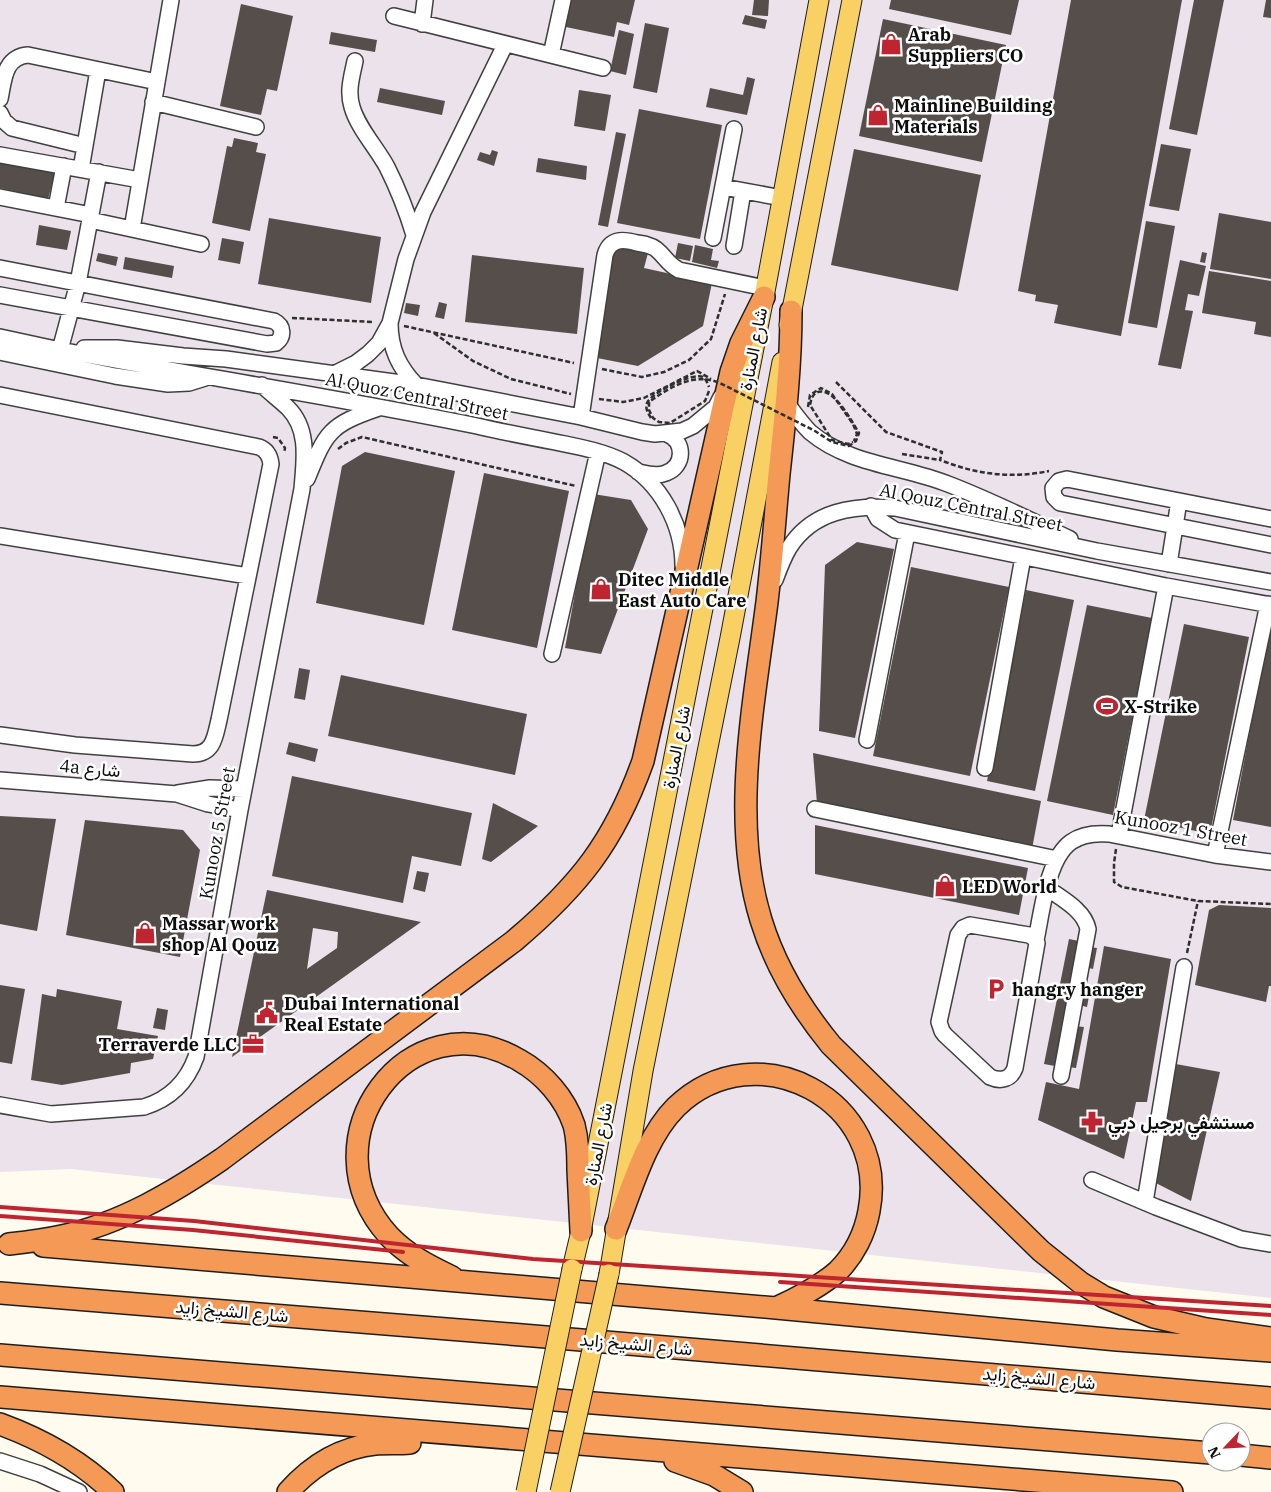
<svg xmlns="http://www.w3.org/2000/svg" width="1271" height="1492" font-family="'IBM Plex Serif',Vazirmatn,serif">
<rect width="100%" height="100%" fill="#fffbee"/>
<path fill="#ebe2ec" d="M0,0H1271V1298L71,1169L0,1172Z"/>
<path fill="#564e4a" fill-rule="evenodd" d="M567,0H635L629,25L617,22L614,37L561,26Z
M754,0H769L768,16L752,15Z
M891,0H1019L1011,35L889,9Z
M1071,0H1182L1121,336L1054,323L1058,305L1035,301L1036,295L1018,291Z
M1194,0H1224L1197,135L1169,129Z
M1266,0H1271V18L1263,17Z
M241,4L293,16L277,91L267,89L261,115L220,106Z
M745,15L767,20L765,29L742,24Z
M883,19L1006,45L982,162L859,136Z
M645,23L669,28L657,93L633,88Z
M619,30L634,34L626,75L610,71Z
M331,32L377,40L375,52L329,44Z
M747,77L755,79L747,115L706,107L710,88L743,95Z
M380,88L445,101L442,115L377,102Z
M579,90L611,95L605,131L574,126Z
M639,109L722,125L700,239L617,223Z
M616,132L626,134L608,227L598,225Z
M234,138L258,143L256,152L266,154L250,231L212,223L227,146L232,147Z
M1161,144L1191,149L1179,211L1149,206Z
M854,149L981,175L958,291L831,265Z
M492,150L498,152L494,166L477,160L480,152L490,155Z
M538,158L587,166L586,180L536,172Z
M0,161L55,173L48,199L0,188Z
M1219,213L1271,222V279L1210,269Z
M269,218L381,237L371,303L258,284Z
M1146,221L1175,226L1157,328L1128,323Z
M39,225L71,231L67,250L36,245Z
M222,238L244,242L240,264L218,260Z
M678,243L693,246L690,261L675,258Z
M612,245L648,253L644,268L712,283L703,326L638,366L592,357Z
M695,245L713,249L711,260L719,261L717,268L692,262Z
M1202,252L1207,253L1205,263L1200,262Z
M98,253L118,257L116,266L96,261Z
M472,255L584,268L577,334L465,322Z
M125,257L174,266L172,278L123,269Z
M1180,260L1206,266L1199,296L1188,294L1185,310L1193,311L1181,369L1158,365Z
M1209,271L1271,281V337L1254,334L1256,322L1202,313Z
M439,302L447,304L444,319L435,317Z
M406,303L420,305L418,316L404,313Z
M365,452L455,471L424,625L316,603L342,466Z
M484,473L569,491L537,648L452,630Z
M593,494L631,500L648,529L601,654L565,648Z
M857,542L894,549L855,738L819,731L825,565Z
M911,567L1009,587L970,776L873,756Z
M1026,590L1074,600L1035,791L987,781Z
M1087,605L1152,618L1113,815L1047,801Z
M1184,624L1249,637L1210,834L1144,820Z
M1270,624H1271V827L1233,820Z
M299,668L310,670L305,700L294,698Z
M341,675L527,714L515,775L328,736Z
M289,742L318,749L315,762L286,754Z
M813,753L1041,801L1032,849L817,804Z
M292,776L472,813L461,866L412,856L403,903L272,876Z
M493,803L538,826L491,862L482,859Z
M0,816L56,819L37,931L0,924Z
M85,820L183,830L200,850L180,957L66,935Z
M815,825L1028,868L1019,915L815,874Z
M417,871L429,873L425,892L413,889Z
M267,890L421,922L232,1057ZM313,928L338,932L337,948L307,969Z
M1219,905L1271,908V986H1269L1266,1002L1195,985L1209,910Z
M1069,939L1079,941L1055,1066L1044,1064Z
M1104,946L1171,959L1147,1102H1136L1124,1159L1038,1120L1046,1082L1079,1089Z
M1089,947L1097,948L1093,969L1085,967Z
M1082,984L1091,985L1087,1007L1079,1005Z
M0,985L25,989L12,1064L0,1062Z
M57,989L122,1001L117,1029L158,1036L153,1059L131,1063L130,1073L62,1085L31,1080L42,994L56,997Z
M157,1008L168,1010L165,1030L153,1028Z
M1074,1026L1084,1027L1076,1068L1067,1067Z
M1170,1063L1220,1072L1191,1201L1150,1180Z"/>
<g fill="none" stroke-linecap="round" stroke-linejoin="round">
<g stroke="#404040" stroke-width="18">
<path id="minor" d="M394,16L603,68
M422,24L425,0
M551,55L563,0
M355,61C352,76 347,91 352,107C358,128 376,147 387,167C398,189 407,212 414,235
M0,99C4,80 4,57 28,55L157,82
M153,102L256,127
M0,113L4,121L12,128L85,146
M0,155L140,180
M81,169L98,70
M723,187L782,198
M0,197L91,215
M56,208L64,166
M90,220L201,244
M132,229L171,0
M713,238L734,129
M734,246L743,191
M0,268L274,321C284,326 284,337 276,343L267,344L0,295
M390,323C390,349 399,367 416,385
M0,337L60,350C199,376 339,398 477,426C503,432 529,437 555,442C579,447 603,451 624,462C661,483 683,525 683,566
M84,348H117L183,356L226,359L416,385L581,417L642,432L655,434L682,431L693,426L716,407L721,397
M60,350L78,283L99,172
M0,352L115,376L168,384L189,383L205,378
M336,373L356,363L368,354L379,343L390,323L406,259L423,212L505,45
M0,395L259,447C267,450 270,456 271,464L219,720C215,736 214,754 193,754L75,745L0,735
M786,402C794,413 801,423 810,432C849,465 903,466 948,484C990,500 1030,520 1070,539
M581,417L605,255C610,238 623,239 637,243C644,244 651,245 656,249C666,257 667,264 679,270L765,288
M638,472C647,474 657,477 666,473C685,466 685,441 667,434
M307,479C326,432 329,425 379,408
M871,506L878,519L895,530L1166,586L1271,605
M1271,519L1067,479L1059,481L1053,488L1054,497L1060,503L1271,545
M0,536L248,576
M1169,564L1179,501
M775,580C779,569 783,558 789,548C813,510 854,505 895,508L1097,551L1271,582
M552,654L598,452
M867,740L907,533
M985,768L1023,557
M0,780L177,794L208,804L240,810
M178,793L210,788L244,789
M815,809L1057,859
M1119,835L1166,586
M1215,855L1268,604
M1047,888C1062,899 1084,910 1088,929L1061,1076
M970,925L1029,935L1034,938L1037,943L1015,1068C1011,1079 1001,1082 990,1077L945,1035L942,1031L939,1022L958,935L963,928Z
M1036,940C1042,912 1047,859 1071,842C1082,834 1096,833 1109,834L1215,855L1271,862
M0,1105L51,1114L144,1107C170,1099 187,1082 196,1057L240,810L302,489C304,462 310,430 288,408C280,400 270,393 262,385
M1092,1180L1156,1207L1241,1239L1271,1244
M1145,1202L1184,967
M0,1461L40,1474L79,1492"/>
</g>
<g stroke="#1e1e1e" stroke-width="21">
<path id="major" d="M789,325L852,0
M572,1269L581,1231L764,297L819,0
M609,1274L643,1071L730,638L782,362"/>
</g>
<g stroke="#1e1e1e" stroke-width="24">
<path id="highway" d="M791,311C791,365 785,419 779,474C775,517 772,560 767,602C754,704 730,820 761,920C775,966 800,1007 831,1045L1041,1251L1081,1283L1104,1297L1154,1317L1206,1329L1271,1338
M616,1229C632,1189 645,1138 676,1107C757,1029 890,1101 869,1211C865,1233 854,1255 838,1271C820,1287 798,1298 776,1308
M9,1244C27,1242 44,1240 62,1236C120,1224 174,1192 222,1159L514,941C579,886 614,842 643,761L731,372L741,343L764,297
M43,1246L776,1308L1117,1340L1271,1351
M452,1277C429,1266 407,1255 389,1236C302,1140 409,995 519,1060C544,1074 565,1098 574,1125C578,1140 578,1155 578,1170C579,1190 580,1211 581,1231
M0,1293L534,1336L1271,1398
M0,1355L1211,1453
M0,1397L1172,1492
M0,1424C41,1439 82,1462 113,1492
M1241,1455L1271,1458
M675,1461L714,1475L742,1492
M288,1492C311,1466 339,1448 375,1444C386,1443 398,1444 410,1443"/>
</g>
<path stroke="#2f2f2f" stroke-width="2.5" stroke-dasharray="5 2.5" stroke-linecap="butt" d="M292,318L373,322
M404,326L574,363
M434,333L473,361L511,379L571,394
M602,369L642,377L664,372L689,360L711,339L725,294
M836,382L886,432L942,452L940,460C976,474 1010,479 1049,471
M599,399L623,402L644,398L697,371L711,379
M808,407L810,395L821,388L832,394L853,424L857,434L854,441
M651,418C648,413 645,409 647,403C651,393 693,372 703,377C706,379 708,384 709,387
M273,437L278,438L285,448L284,453
M338,449L346,443L362,437L576,486
M902,454L940,460
M1116,849L1114,863V882L1122,887L1198,901L1271,904
M1187,953L1198,901"/>
<use href="#minor" stroke="#fff" stroke-width="15"/>
<use href="#major" stroke="#f9d064" stroke-width="19"/>
<use href="#highway" stroke="#f49a56" stroke-width="21"/>
<path stroke="#be2530" stroke-width="4" d="M0,1207L194,1221L533,1259L1271,1306
M0,1216L193,1230L403,1252
M780,1282L1271,1315"/>
<g stroke="#1e1e1e" stroke-width="21" stroke-linecap="butt">
<path id="major-bridge" d="M526,1492L572,1269
M560,1492L609,1274"/>
</g>
<path stroke="#2f2f2f" stroke-width="2.5" stroke-dasharray="5 2.5" stroke-linecap="butt" d="M709,391L705,401L670,423L659,422L653,418L649,410V402C670,387 694,372 720,383L815,431L832,442L849,446L856,441L859,433C852,422 834,387 818,392C812,394 811,400 810,405L832,440L848,444L853,442"/>
<use href="#major-bridge" stroke="#f9d064" stroke-width="19"/>
</g>
<defs>
<g id="shop-bare" transform="scale(1.725)"><path d="M-5-2.5h2.3a2.7 3.5 0 0 1 5.4 0H5L5.5 6h-11ZM-1.5-2.5h3a1.5 2.3 0 0 0-3 0Z" fill="#be2530" stroke="#fff" stroke-width="2.5" paint-order="stroke"/></g>
<g id="stadium-bare" transform="scale(1.725)"><path d="M0-5a6.5 5 0 1 0 0 10a6.5 5 0 1 0 0-10ZM-3.5-1.8h7v3.6h-7Z" fill="#be2530" stroke="#fff" stroke-width="2.5" paint-order="stroke"/></g>
<g id="parking-bare" transform="scale(1.725)"><path d="M-3.5-5.5H1a3.5 3.5 0 0 1 0 7H-1V5.5H-3.5ZM-1-3.4V-.6H.8a1.4 1.4 0 0 0 0-2.8Z" fill="#be2530" stroke="#fff" stroke-width="2.5" paint-order="stroke"/></g>
<g id="civic-bare" transform="scale(1.725)"><path d="M-.6-6.5H3V-4.5H.6V-3L4-1V1h2V6H-6V1h2V-1L-.6-3ZM-1.2 2.5V6h2.4V2.5Z" fill="#be2530" stroke="#fff" stroke-width="2.5" paint-order="stroke"/></g>
<g id="office-bare" transform="scale(1.725)"><path d="M-6-3h4V-5.5h4V-3h4V5H-6ZM-1-4.5V-3h2v-1.5ZM-6 0V1H6V0Z" fill="#be2530" stroke="#fff" stroke-width="2.5" paint-order="stroke"/></g>
<g id="pharmacy-bare" transform="scale(1.725)"><path d="M-2-6h4v4h4v4h-4v4h-4v-4h-4v-4h4Z" fill="#be2530" stroke="#fff" stroke-width="2.5" paint-order="stroke"/></g>
</defs>
<g fill-rule="evenodd">
<use href="#shop-bare" x="891" y="44"/>
<use href="#shop-bare" x="878" y="115"/>
<use href="#shop-bare" x="601" y="589"/>
<use href="#stadium-bare" x="1107" y="706"/>
<use href="#shop-bare" x="945" y="886"/>
<use href="#shop-bare" x="145" y="933"/>
<use href="#parking-bare" x="996" y="989"/>
<use href="#civic-bare" x="267" y="1013"/>
<use href="#office-bare" x="253" y="1044"/>
<use href="#pharmacy-bare" x="1092" y="1122"/>
</g>
<g text-anchor="middle" dominant-baseline="central" stroke-width="5" stroke-linejoin="round" paint-order="stroke">
<g font-size="18" font-weight="bold" fill="#0d0d0d" stroke="#fff" text-anchor="start">
<text x="908" y="34">Arab<tspan x="908" dy="21">Suppliers CO</tspan></text>
<text x="894" y="105">Mainline Building<tspan x="894" dy="21">Materials</tspan></text>
<text x="618" y="579">Ditec Middle<tspan x="618" dy="21">East Auto Care</tspan></text>
<text x="1124" y="706">X-Strike</text>
<text x="962" y="886">LED World</text>
<text x="162" y="923">Massar work<tspan x="162" dy="21">shop Al Qouz</tspan></text>
<text x="1012" y="989">hangry hanger</text>
<text x="284" y="1003">Dubai International<tspan x="284" dy="21">Real Estate</tspan></text>
<text x="237" y="1044" text-anchor="end">Terraverde LLC</text>
<text x="1108" y="1122">مستشفي برجيل دبي</text>
</g>
<g font-size="18" fill="#0d0d0d" stroke="#fff">
<text transform="translate(753 349) rotate(-79)">شارع المنارة</text>
<text transform="translate(417 396) rotate(11)">Al Quoz Central Street</text>
<text transform="translate(971 507) rotate(11)">Al Qouz Central Street</text>
<text transform="translate(676 747) rotate(-79)">شارع المنارة</text>
<text transform="translate(90 768) rotate(5)">4a شارع</text>
<text transform="translate(1181 828) rotate(10)">Kunooz 1 Street</text>
<text transform="translate(217 833) rotate(-80)">Kunooz 5 Street</text>
<text transform="translate(598 1144) rotate(-79)">شارع المنارة</text>
<text transform="translate(232 1311) rotate(5)">شارع الشيخ زايد</text>
<text transform="translate(636 1344) rotate(5)">شارع الشيخ زايد</text>
<text transform="translate(1039 1378) rotate(5)">شارع الشيخ زايد</text>
</g>
</g>
<g transform="translate(1226 1447) rotate(245)"><circle r="24" fill="#ffffff" stroke="#9e9e9e"/>
<path d="M0-4L9 19L0 12L-9 19Z" fill="#be2530"/>
<text y="-8" font-size="14" font-weight="bold" text-anchor="middle" fill="#0d0d0d">N</text>
</g>
</svg>
